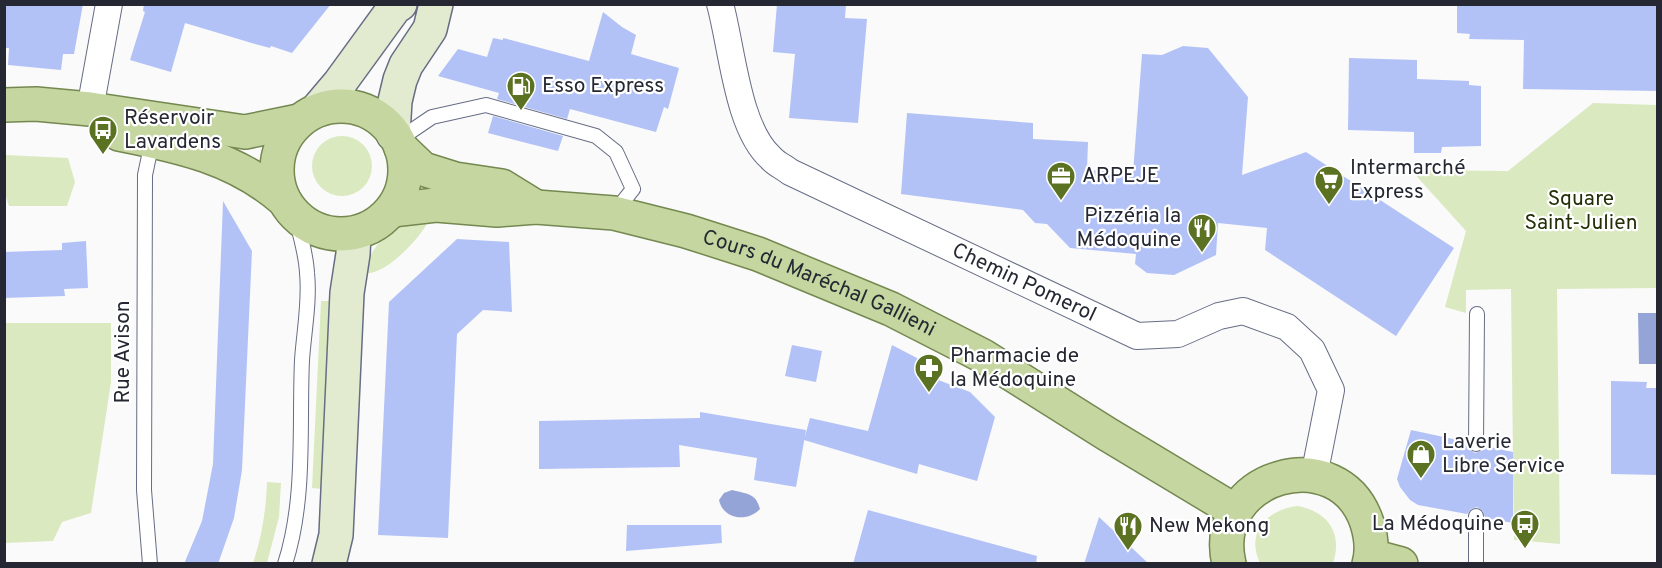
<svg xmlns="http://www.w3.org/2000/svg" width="1662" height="568" font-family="Overpass,sans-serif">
<rect width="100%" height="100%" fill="#fafafa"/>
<path fill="#dae9c0" d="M1593,103L1657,105V288L1557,289L1560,544L1514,540L1511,289L1466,290V313L1445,307L1466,231L1411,170L1508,171Z
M312 166a30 30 0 1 1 60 0a30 30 0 1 1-60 0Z
M5,155L68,158L75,182L67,206H9L5,194Z
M428,221C422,237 385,275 367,273L364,270C370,251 388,227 409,222C415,221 422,221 428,221Z
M321,301H331L322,489L312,488Z
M5,323H111V382L91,513L62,522L53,541L5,543Z
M267,482L281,483L279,517L267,563H253C262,536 266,511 267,482Z
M1298,506C1328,512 1343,533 1333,563H1260C1245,532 1268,509 1298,506Z"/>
<path fill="#95a4d6" d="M1638,313H1657V364H1639Z
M732,490C747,494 756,493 760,509C747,523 723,519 719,500L724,493Z"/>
<path fill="#b2c2f6" d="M4,4H83L74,54H63L61,70L8,65L9,48H4Z
M144,4H331L292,53L271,46L270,48L255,44L185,23L171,72L130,60L145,12L143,11Z
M777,4H846L845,18L867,19L858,123L789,118L795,54L773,52Z
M1457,4H1658V91L1523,89L1524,40L1469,39L1470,34L1457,33Z
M603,12L622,27L636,35L631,54L679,68L668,109L664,107L656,132L570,109L567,119L497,99L499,93L438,76L458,49L487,57L493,38L503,40V38L589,61Z
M1183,46L1208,48L1248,97L1242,175L1306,152L1454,248L1396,336L1265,250L1267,228L1218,223L1216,255L1174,275L1147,273L1135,264L1136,254L1070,248L1047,224L1035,223L1023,210L901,194L907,113L1033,123V139L1088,142L1087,170L1133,173L1142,54L1162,55Z
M1349,58L1417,60V79L1469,81V85L1481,86V146L1442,147L1441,153H1414V132L1348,130Z
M493,116L563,136L558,151L488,133Z
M223,201L252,251L242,470L234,518L218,564H184L202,521L213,464Z
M457,239L509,242L512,312L483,310L457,334L448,538L378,535L389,302Z
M86,241L88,288L64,289L65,296L4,298V252L62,250V243Z
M792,345L822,351L816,382L785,376Z
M892,345L936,368L933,378L970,392L995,417L977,481L919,464L917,474L804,440L810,418L868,431Z
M1611,381L1647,382L1646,388H1658V475L1611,474Z
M700,412L806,430L796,487L754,480L757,458L679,445L680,467L539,469V421L700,418Z
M1411,430L1467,442L1469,449L1475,453L1481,451L1485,446L1513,452V523L1485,518L1483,511L1477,507L1471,509L1467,514L1418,505L1410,500L1400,487L1397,479Z
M868,510L1037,556L1036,564H853Z
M1099,517L1149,564H1084Z
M627,525H721L722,543L626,551Z"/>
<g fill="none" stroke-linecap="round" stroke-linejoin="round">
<g stroke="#666d85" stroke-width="16">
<path id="lane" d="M398,140L432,117L486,105L596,136L616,152L633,189L614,213
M1476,444L1477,314
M150,564L144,490L145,175L149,156L155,142
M285,564C306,499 299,426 302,360C304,331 310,301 307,273C306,253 300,234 295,215
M1476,564V516"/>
</g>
<g stroke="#666d85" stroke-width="28">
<g id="street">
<path id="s1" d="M720,4C732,47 737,128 771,158C776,164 784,167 790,172L1137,336L1178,334L1219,316L1243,311L1287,327L1312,350L1331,390L1314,476"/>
<path d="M90,109L109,4"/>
</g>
</g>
<g stroke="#666d85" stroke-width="36">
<path id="secondary" d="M317,110L339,84L395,7L400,4
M393,134L395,101L400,80L406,65L430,29L436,4
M329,564L336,535L347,293L353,254L354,234"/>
</g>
<g stroke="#748850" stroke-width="36">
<g id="primary">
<path d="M4,105L36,104L90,109L245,132L299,121"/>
<circle cx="341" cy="170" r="64"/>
<path d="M119,134C180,146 236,158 284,200"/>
<path d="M401,148L423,169L455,179L502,186L536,207"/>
<path id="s2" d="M392,210L436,205L497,210L536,207L614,213L686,231L758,254L891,309L983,356L1107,434L1235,511"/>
<path d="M1371,556L1401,564"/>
<path d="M1229,564C1208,475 1339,438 1367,523C1371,536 1373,550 1369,564"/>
</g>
</g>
<use href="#lane" stroke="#fff" stroke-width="14"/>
<use href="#street" stroke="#fff" stroke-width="26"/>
<use href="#secondary" stroke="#e2ebcf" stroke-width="33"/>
<use href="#primary" stroke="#c5d6a0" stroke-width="33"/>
</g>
<defs>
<g id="fuel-pin" transform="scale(1.5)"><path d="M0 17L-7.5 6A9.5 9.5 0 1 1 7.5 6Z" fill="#5c7223" stroke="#fff"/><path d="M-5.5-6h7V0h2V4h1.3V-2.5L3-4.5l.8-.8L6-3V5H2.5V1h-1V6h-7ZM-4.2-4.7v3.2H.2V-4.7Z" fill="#fff"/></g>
<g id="bus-pin" transform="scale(1.5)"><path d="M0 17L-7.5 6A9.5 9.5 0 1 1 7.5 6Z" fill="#5c7223" stroke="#fff"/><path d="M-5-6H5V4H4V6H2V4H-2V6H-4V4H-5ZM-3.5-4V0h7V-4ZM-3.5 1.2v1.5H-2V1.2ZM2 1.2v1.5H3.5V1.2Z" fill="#fff"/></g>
<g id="office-pin" transform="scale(1.5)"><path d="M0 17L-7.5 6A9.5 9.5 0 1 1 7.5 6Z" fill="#5c7223" stroke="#fff"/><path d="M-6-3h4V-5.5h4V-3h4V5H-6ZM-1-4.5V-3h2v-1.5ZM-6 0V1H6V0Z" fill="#fff"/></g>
<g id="supermarket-pin" transform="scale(1.5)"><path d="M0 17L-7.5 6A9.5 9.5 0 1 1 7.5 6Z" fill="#5c7223" stroke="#fff"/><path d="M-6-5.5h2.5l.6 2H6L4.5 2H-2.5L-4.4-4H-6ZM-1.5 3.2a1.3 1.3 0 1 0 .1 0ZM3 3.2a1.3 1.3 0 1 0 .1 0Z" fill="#fff"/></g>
<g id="restaurant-pin" transform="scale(1.5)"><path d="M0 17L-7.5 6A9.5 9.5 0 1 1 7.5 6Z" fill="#5c7223" stroke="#fff"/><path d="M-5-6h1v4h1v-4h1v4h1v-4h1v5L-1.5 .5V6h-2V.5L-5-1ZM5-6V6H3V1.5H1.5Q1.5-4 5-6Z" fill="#fff"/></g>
<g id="pharmacy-pin" transform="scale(1.5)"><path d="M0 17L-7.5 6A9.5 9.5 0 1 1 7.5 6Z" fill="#5c7223" stroke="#fff"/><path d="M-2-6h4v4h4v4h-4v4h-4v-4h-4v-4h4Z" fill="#fff"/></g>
<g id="shop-pin" transform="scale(1.5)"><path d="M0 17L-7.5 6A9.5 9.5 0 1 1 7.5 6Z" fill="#5c7223" stroke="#fff"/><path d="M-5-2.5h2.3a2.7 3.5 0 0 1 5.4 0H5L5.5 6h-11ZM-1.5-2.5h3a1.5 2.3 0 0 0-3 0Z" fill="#fff"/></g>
</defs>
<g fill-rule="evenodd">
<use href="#fuel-pin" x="521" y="86"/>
<use href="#bus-pin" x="103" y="130"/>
<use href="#office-pin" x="1061" y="176"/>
<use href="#supermarket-pin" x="1329" y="180"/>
<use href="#restaurant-pin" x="1202" y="228"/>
<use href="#pharmacy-pin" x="929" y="368"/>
<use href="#shop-pin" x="1421" y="454"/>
<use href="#bus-pin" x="1525" y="524"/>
<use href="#restaurant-pin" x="1128" y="526"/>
</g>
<g text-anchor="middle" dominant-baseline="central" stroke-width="4.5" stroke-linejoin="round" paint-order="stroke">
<g font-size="21" fill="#252832" stroke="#fff" text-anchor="start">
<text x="542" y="86">Esso Express</text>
<text x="124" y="118">Réservoir<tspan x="124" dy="24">Lavardens</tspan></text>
<text x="1350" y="168">Intermarché<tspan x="1350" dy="24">Express</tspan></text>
<text x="1082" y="176">ARPEJE</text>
<text x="1181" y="216" text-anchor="end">Pizzéria la<tspan x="1181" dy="24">Médoquine</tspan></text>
<text x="950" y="356">Pharmacie de<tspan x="950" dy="24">la Médoquine</tspan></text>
<text x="1442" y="442">Laverie<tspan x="1442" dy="24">Libre Service</tspan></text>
<text x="1504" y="524" text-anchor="end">La Médoquine</text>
<text x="1149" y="526">New Mekong</text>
</g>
<g font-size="21" fill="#232f06" stroke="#fff">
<text x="1581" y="199">Square<tspan x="1581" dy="24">Saint-Julien</tspan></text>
</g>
<g font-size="21" fill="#252832" stroke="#fff">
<text stroke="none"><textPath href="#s1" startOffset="447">Chemin Pomerol</textPath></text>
<text stroke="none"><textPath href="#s2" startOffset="440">Cours du Maréchal Gallieni</textPath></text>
<text transform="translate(123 352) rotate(-90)">Rue Avison</text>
</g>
</g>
<rect width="1662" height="568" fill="none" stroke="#252832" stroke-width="12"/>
</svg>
